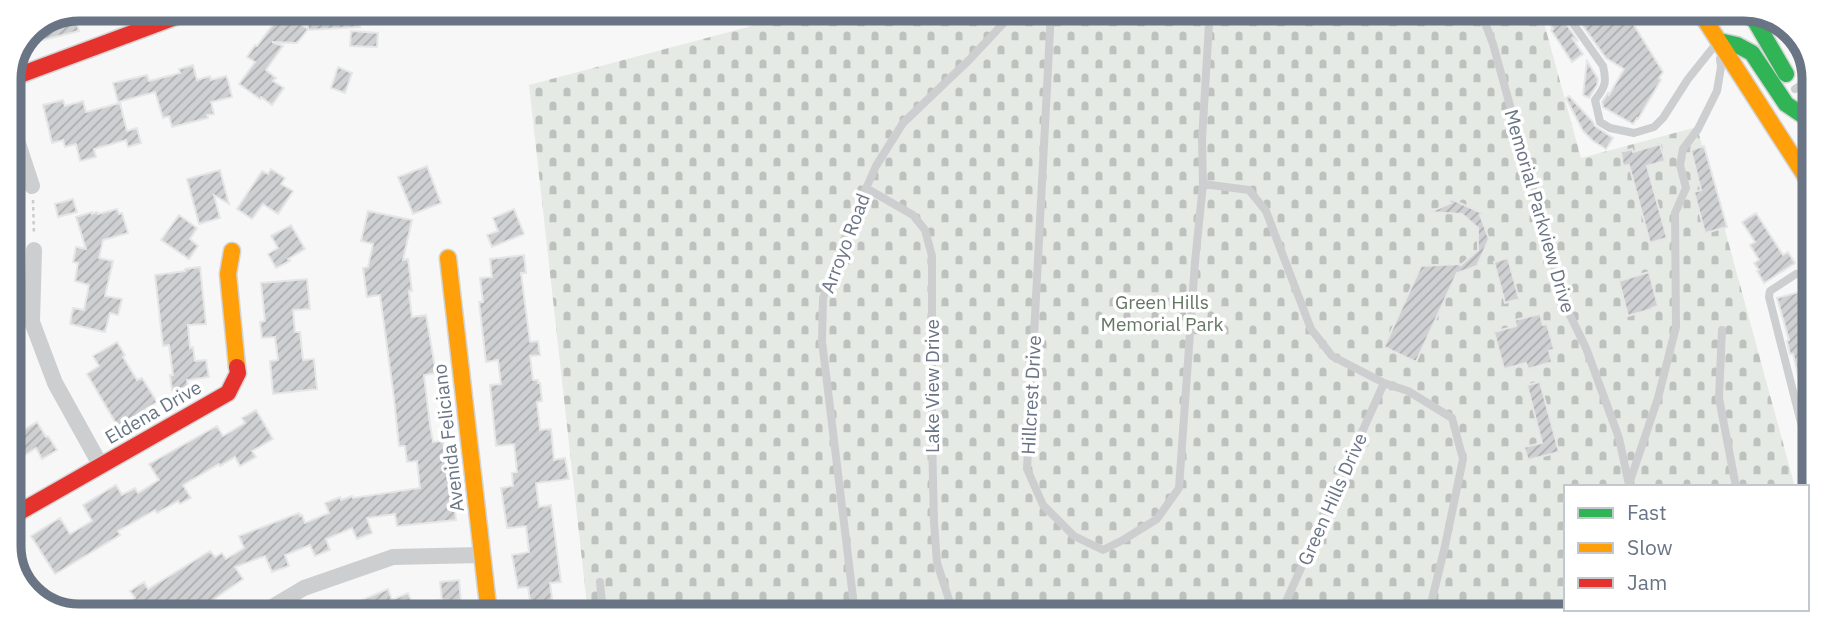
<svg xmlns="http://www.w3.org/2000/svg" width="1823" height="625" font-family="'IBM Plex Sans',sans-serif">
<defs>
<pattern id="cemetery-stones" width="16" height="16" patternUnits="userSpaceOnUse" patternTransform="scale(1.75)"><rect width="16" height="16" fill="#e6eae5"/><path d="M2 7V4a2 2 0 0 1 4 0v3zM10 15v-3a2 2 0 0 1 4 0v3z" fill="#bec2bf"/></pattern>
<pattern id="building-hatch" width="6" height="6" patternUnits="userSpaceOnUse" patternTransform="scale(1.75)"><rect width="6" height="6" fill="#cfd0d2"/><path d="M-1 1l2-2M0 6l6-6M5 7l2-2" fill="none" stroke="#acadb0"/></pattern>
</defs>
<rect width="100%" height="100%" fill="#f7f7f7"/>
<path fill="url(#cemetery-stones)" d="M812,10L1541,12L1581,158L1697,127L1795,487H1566V609H1765L1744,616L588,614L529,85Z"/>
<path fill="url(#building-hatch)" stroke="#e6e6e6" stroke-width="2" d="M307,9H332V12H360V27L308,30Z
M74,11L79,31L43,40L39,25Z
M283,11L308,29L297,43L272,42L283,46L266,70L276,78L273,81L284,88L272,105L261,97L260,99L239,84L255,62L247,57L255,45L257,46Z
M1550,12H1558L1578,41L1572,38L1583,54L1572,62L1551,30L1553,29L1547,18L1550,16Z
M1573,12H1614L1632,22L1663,72L1659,78L1661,80L1638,119L1637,118L1633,124L1603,107L1602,102L1608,93L1609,95L1624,69L1606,58Z
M351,31L378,33L377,47L350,46Z
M1587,61L1598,79L1597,85L1589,98L1583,95Z
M193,65L197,80L210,76L211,80L226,76L228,80L232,97L211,102L214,114L207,115L208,118L172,127L169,116L163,118L155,92L118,102L113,83L147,75L149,81L180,73L179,69Z
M338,67L352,73L345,93L331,88Z
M1569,96L1593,122L1595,126L1613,138L1606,149L1593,141L1583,131L1566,98Z
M63,100L65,106L83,101L86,112L120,103L127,131L137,128L141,143L128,147L126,140L94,149L96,157L80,161L76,144L65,147L63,140L52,143L43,105Z
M1660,144L1665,161L1647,166L1667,238L1650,243L1629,165L1623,166L1621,152L1632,149L1633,152Z
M1704,146L1727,227L1705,233L1694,192L1701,190L1691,150Z
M427,166L441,203L413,214L398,177Z
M271,169L285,178L281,184L293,191L278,214L263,204L252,219L237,209L262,171L268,174Z
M220,170L229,204L214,195L220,218L199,224L187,179Z
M73,199L77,212L58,217L55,204Z
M1451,199L1482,213L1480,215L1489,239L1477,266L1457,273L1416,362L1384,347L1421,266L1461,264L1460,266L1478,250V228L1462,214L1430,212L1451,203L1449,202Z
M117,209L119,214L122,213L128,233L103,240L99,258L113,261L105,296L122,299L118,315L110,313L105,332L70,324L73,308L84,310L89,285L75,281L78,263L73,262L76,247L86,249L76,217L92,212V214L97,212L98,214Z
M514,209L524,234L492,247L487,235L498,231L493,218Z
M368,211L412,220L403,260L408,259L412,291H409V293L412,317L426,315L436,373L424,375L430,425L433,442L443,441L447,476L451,475L456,520L397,526L395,514L367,518L372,533L357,539L352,528L326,539L330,550L315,556L310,545L285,555L289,566L272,572L265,556L235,567L243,579L194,613H131L125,604L135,598L130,591L144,582L148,589L210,551L215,557L222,553L226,559L244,548L239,536L299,513L300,516L302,515L305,523L329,513L325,503L340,497L341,500L352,496L353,498L420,488L417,461L407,462L405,446H399L394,398L380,295L367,297L363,268L368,267L373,244L361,241Z
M1756,213L1783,255L1788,252L1795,263L1764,283L1757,271L1759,270L1754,263L1759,260L1750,245L1755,242L1742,222Z
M179,215L197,228L190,239L198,246L189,259L161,240Z
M291,225L305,249L288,259L290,261L276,268L268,254L278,248L271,236Z
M524,255L526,273H521L530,342L538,341L540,355L530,356L533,380H538V383H540L542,401L537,402L540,430L551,429L554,460L565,458L569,479L536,483L539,507L551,505L561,582L550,583L554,614H532L528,587L518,588L512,555L529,552L526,526L507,528L501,488L513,486L512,473L517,472L514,444L496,446L490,385L501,384L498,360L486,362L479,302H483L480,278L492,277L490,259Z
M1508,258L1519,299L1505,303L1494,262Z
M200,267L206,324L188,325L190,348L193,347L195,361L206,360L209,377L187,380L188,387L172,390L170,375H173L169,345L163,346L155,275L185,271V269Z
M1649,272L1658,306L1652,308V309L1628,316L1619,281Z
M307,279L310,309L293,310L295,332H300L303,360L314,359L317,389L273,394L270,361L278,360L275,337L262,338L260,322L265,321L261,283Z
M1803,291L1812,326V404L1805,405L1793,354H1790L1787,341L1789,340L1777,298Z
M1540,314L1543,325L1547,324L1554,349L1549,351L1552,362L1528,369L1526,363L1504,369L1494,332L1516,326L1515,320Z
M117,342L125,355L123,357L137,380L142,378L157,402L118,427L87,374L99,366L93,356Z
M9,366L24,392L9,400Z
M1540,382L1559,452L1528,460L1524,447L1542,443L1527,385Z
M256,410L273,439L252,451L256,457L240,466L235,457L220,466L219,464L183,485L191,498L180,504L178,501L157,513L155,510L118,531L120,535L55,574L31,536L60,518L70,534L92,521L83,505L116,485L122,495L135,488L138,493L159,480L149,464L217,426L223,436L245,423L242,418Z
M37,422L46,437L48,436L57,450L42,459L36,448L9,465V439Z
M459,580L462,613H331L388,589L392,600L408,593L412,603L442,600L440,582Z"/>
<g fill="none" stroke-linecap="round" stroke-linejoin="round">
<g stroke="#d3d4d5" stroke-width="19">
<path id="fast" d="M1750,12L1786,74
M1719,41L1737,45L1752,53L1786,104L1814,123"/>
</g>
<g stroke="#d3d4d5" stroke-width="19">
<path id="slow" d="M1700,12L1813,188
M232,251L228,274L237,367
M448,258L489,614"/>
</g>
<g stroke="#d3d4d5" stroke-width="19">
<path id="jam" d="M9,79L197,9
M9,518L228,393L238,373L237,367"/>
</g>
<path stroke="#cbcccc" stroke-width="2.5" stroke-dasharray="3.5 3.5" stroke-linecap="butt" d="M33,200L34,235"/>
<path stroke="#cdced0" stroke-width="8" d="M1051,11L1027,469L1043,505L1074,536L1103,550L1123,540L1157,519L1179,488L1195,262L1203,184L1249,190L1266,211L1311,329L1332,356L1384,383L1408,391L1452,418L1463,459L1445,546L1428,616
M1481,12L1493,44L1565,305L1586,348L1619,438L1629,485L1631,487
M1565,12L1603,66C1607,83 1605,87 1595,100L1600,122L1610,128L1634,133L1654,127L1663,118L1688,79L1716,44
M1764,31L1779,22
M1795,89L1814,76
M1203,184L1202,140L1209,24L1211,11
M866,188L913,215L925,230L932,256V437L934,522L937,563L954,615
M1796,274L1770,291L1769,297L1811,462
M1722,330L1719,398L1736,487
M1799,413L1812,410
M1629,484L1658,398L1676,327L1675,213L1686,188L1680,165L1683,149L1698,129L1717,91L1721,67L1720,59
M600,582L603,614
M855,614L822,341L823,298L848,229L876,166L903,123L969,60L1015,11
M1280,615L1384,383
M1593,616L1595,609"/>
<path stroke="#cdced0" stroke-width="16" d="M9,116L32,186
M34,250L32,322L55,383L101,466
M262,613L304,588L393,557L482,555"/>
<use href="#fast" stroke="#30b455" stroke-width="16"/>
<use href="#slow" stroke="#ff9f0a" stroke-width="16"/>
<use href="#jam" stroke="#e5322d" stroke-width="16"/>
</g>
<g text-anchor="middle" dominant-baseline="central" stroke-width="7" stroke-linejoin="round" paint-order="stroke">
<g font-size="19" fill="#697585" stroke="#fff">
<text transform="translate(1540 211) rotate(74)">Memorial Parkview Drive</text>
<text transform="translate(845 243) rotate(-69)">Arroyo Road</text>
<text transform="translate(932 386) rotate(-90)">Lake View Drive</text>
<text transform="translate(1031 395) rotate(-87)">Hillcrest Drive</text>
<text transform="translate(153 412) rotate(-30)">Eldena Drive</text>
<text transform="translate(448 438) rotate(-97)">Avenida Feliciano</text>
<text transform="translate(1332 499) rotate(-66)">Green Hills Drive</text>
</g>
<g font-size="19" fill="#657764" stroke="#fff">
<text x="1162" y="302">Green Hills<tspan x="1162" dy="22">Memorial Park</tspan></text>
</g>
</g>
<path d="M0 0H1823V625H0ZM79 21H1744A58 58 0 0 1 1802 79V546A58 58 0 0 1 1744 604H79A58 58 0 0 1 21 546V79A58 58 0 0 1 79 21Z" fill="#fff" fill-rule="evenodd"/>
<path fill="none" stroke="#697585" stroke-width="9" d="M79 21H1744A58 58 0 0 1 1802 79V546A58 58 0 0 1 1744 604H79A58 58 0 0 1 21 546V79A58 58 0 0 1 79 21Z"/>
<rect x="1564" y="485" width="245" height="126" fill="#ffffff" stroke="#c3c8ce" stroke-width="2"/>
<rect x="1578" y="508" width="35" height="10" fill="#30b455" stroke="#c3c8ce" stroke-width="2"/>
<text x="1627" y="520" font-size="21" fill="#697585">Fast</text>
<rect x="1578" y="543" width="35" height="10" fill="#ff9f0a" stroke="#c3c8ce" stroke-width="2"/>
<text x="1627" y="555" font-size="21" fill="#697585">Slow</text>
<rect x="1578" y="578" width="35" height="10" fill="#e5322d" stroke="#c3c8ce" stroke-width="2"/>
<text x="1627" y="590" font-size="21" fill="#697585">Jam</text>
</svg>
